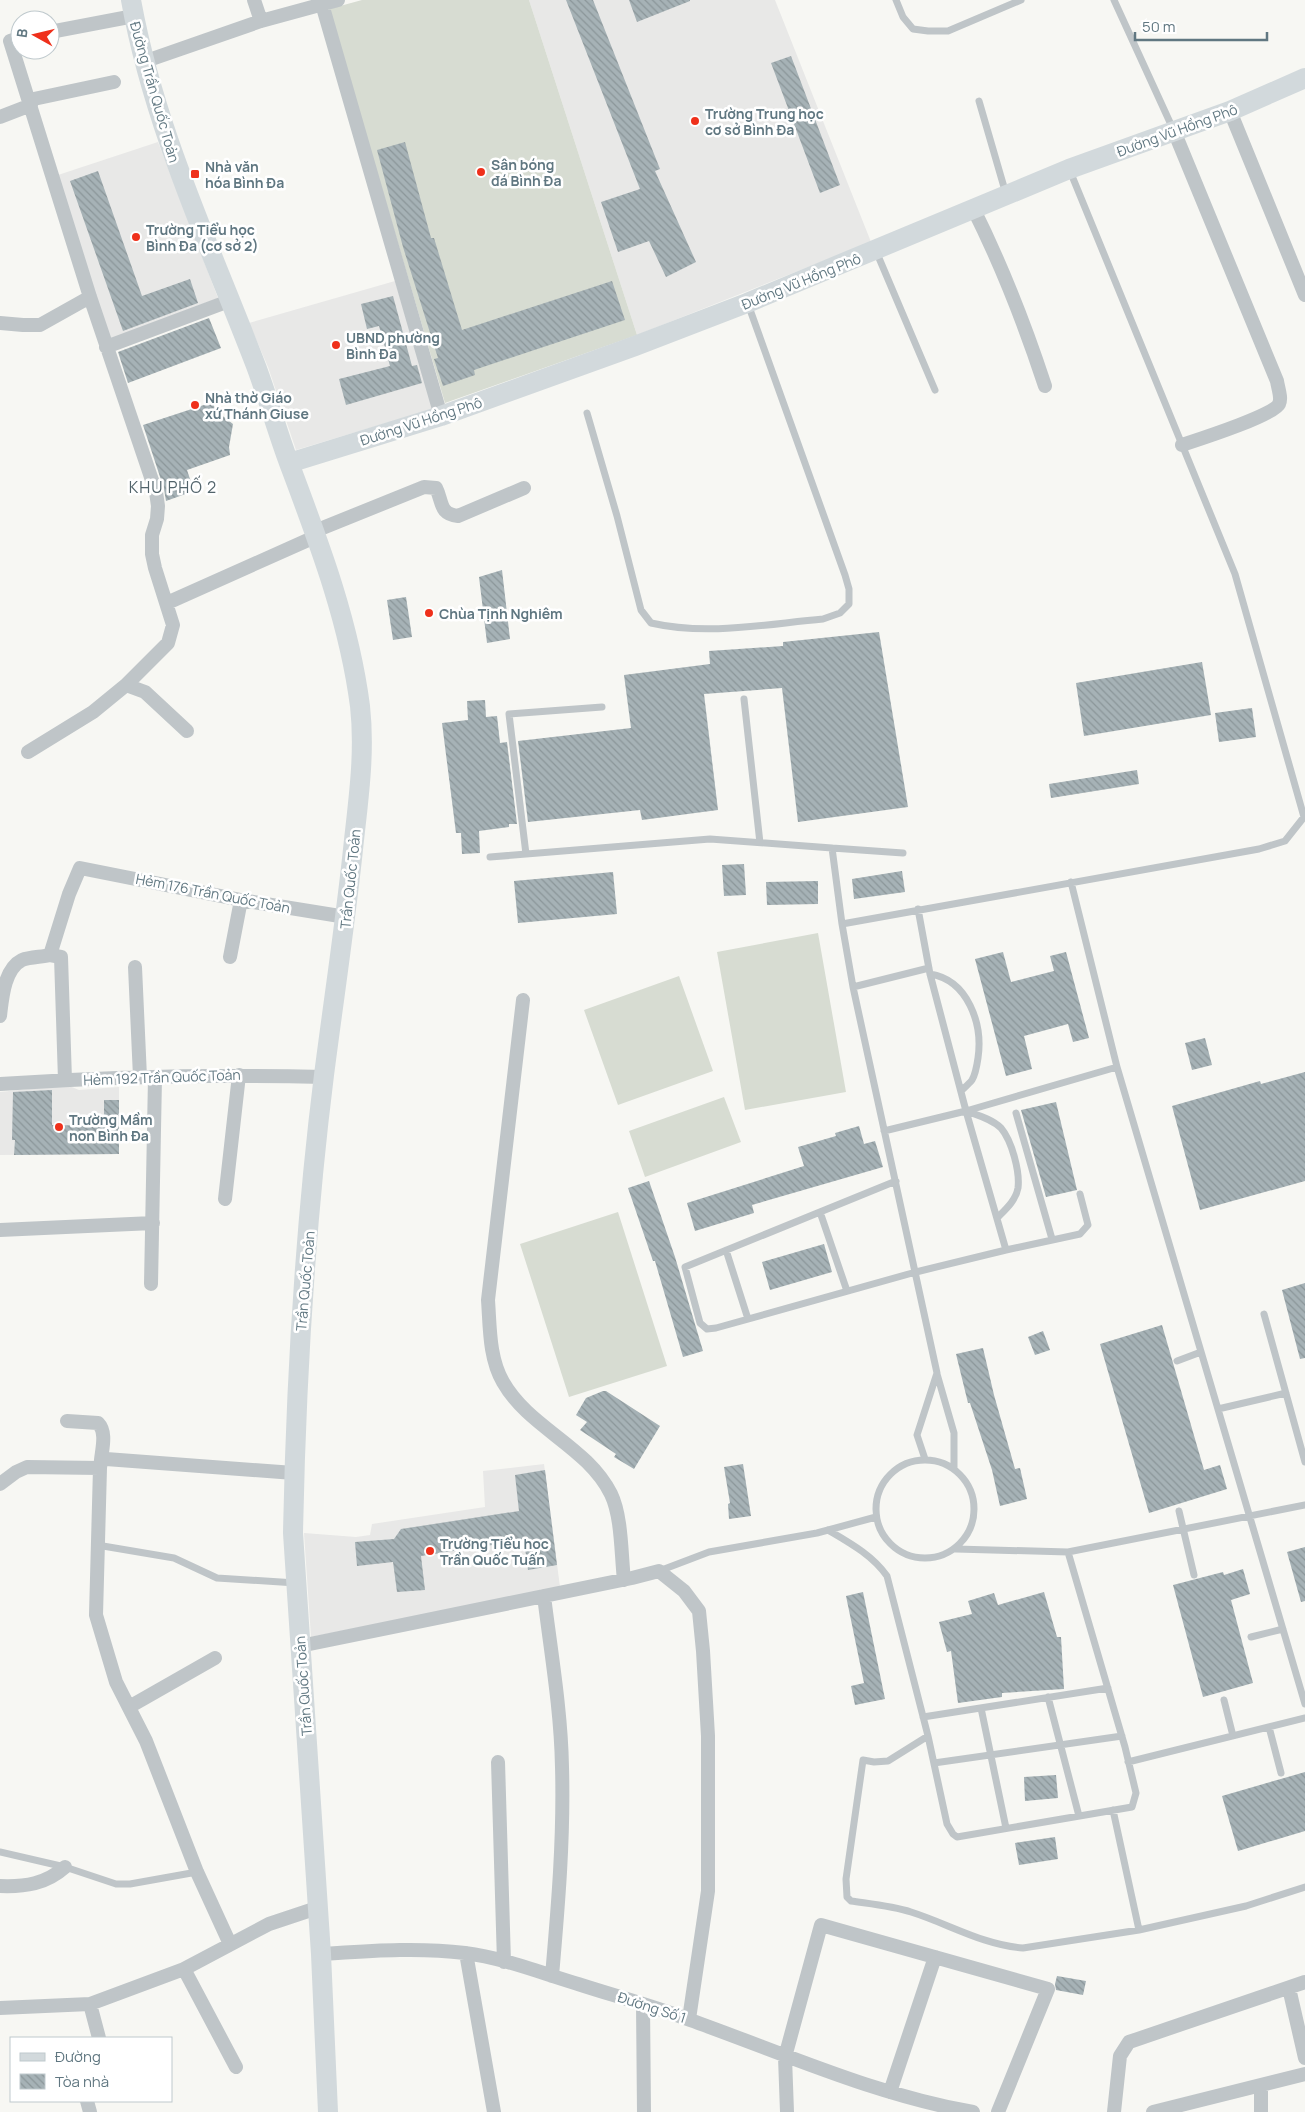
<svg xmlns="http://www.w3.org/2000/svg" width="1305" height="2112" font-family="Manrope,sans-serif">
<defs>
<pattern id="building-back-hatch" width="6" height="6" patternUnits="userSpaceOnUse" patternTransform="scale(1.25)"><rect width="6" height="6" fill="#a6b2b6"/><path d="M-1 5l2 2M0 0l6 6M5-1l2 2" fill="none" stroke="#8b9699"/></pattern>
</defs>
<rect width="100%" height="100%" fill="#f7f7f3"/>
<path fill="#e8e8e7" d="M529,0H775L871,242L637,335Z
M158,142L218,298L110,339L58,175Z
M395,281L433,409L296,450L268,367L249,323Z
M67,1085L79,1090L119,1087V1154L0,1155V1092Z
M544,1464L560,1587L311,1637L304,1533L356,1537L370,1535L372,1524L485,1507L483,1471Z"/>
<path fill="#d7dcd2" d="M362,0H529L637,335L445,403L329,9Z
M818,933L846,1092L745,1110L717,952Z
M679,976L713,1071L618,1105L584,1010Z
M724,1097L741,1142L645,1177L629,1131Z
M618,1212L667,1366L569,1397L520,1244Z"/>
<path fill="url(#building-back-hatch)" d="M566,0H593L660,169L655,171L696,262L666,277L649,241L618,252L601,202L640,189Z
M629,0H690V1L637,22Z
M791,56L840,185L820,193L771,63Z
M405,142L431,238H434L462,330L612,281L625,320L474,370L475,375L443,386L434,359L438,358L403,247L377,150Z
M98,171L142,296L190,279L198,303L123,331L70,181Z
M393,296L412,366L417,365L422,383L346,405L339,379L390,366L379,326L367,329L361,304Z
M209,318L221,348L128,383L118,352Z
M213,402L215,410L233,424L229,447L230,455L187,470L194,491L166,501L164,489L143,425Z
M502,570L510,639L487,643L479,577Z
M406,597L412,637L393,640L387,600Z
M879,632L908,807L798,822L782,688L704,694L718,810L642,820L640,810L528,822L518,741L631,728L624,675L710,664L709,651L783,646V642Z
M1202,662L1211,715L1084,736L1076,683Z
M485,700L486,717L497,716L500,743L507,742L517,824H509V827L479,831L480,853L462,854L461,833H456L442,723L468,720L467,701Z
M1252,708L1256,737L1219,742L1215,713Z
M1137,770L1139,784L1051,798L1049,784Z
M744,864L746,895L724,896L722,865Z
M902,871L905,892L854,899L852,879Z
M613,872L617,914L518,923L514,881Z
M818,881V904L767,905L766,882Z
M1003,952L1011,982L1054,971L1050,956L1066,952L1089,1038L1073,1042L1068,1024L1024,1036L1032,1069L1006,1076L975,959Z
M1205,1038L1212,1065L1192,1070L1185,1043Z
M1305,1072V1181L1200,1210L1172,1106L1260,1081L1261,1084Z
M52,1090V1125L104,1126V1100H119V1154L14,1155L15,1140H12L13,1092Z
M1056,1102L1077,1190L1046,1197L1021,1110Z
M859,1126L864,1144L875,1141L883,1167L752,1205L754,1213L695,1231L687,1203L804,1166L798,1147L836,1136L835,1133Z
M649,1181L675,1257L703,1351L683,1357L655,1261H653L628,1188Z
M824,1244L832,1272L770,1290L762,1262Z
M1305,1283V1358L1300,1359L1282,1290Z
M1162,1325L1204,1470L1220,1465L1227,1489L1149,1513L1100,1344Z
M1043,1331L1050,1350L1035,1355L1028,1337Z
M983,1348L994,1395L1015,1469L1020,1468L1027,1499L1000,1506L992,1470L970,1403H968L956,1354Z
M603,1391H606L660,1426L634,1469L614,1457L616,1454L580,1430L587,1422L576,1415L586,1398Z
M743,1464L751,1516L729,1519L728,1504L730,1503L724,1467Z
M545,1470L557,1565L528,1570L524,1540L421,1556L425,1590L397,1592L393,1562L357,1566L355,1542L394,1539L401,1529L519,1511L515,1475Z
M1305,1547V1601L1301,1602L1287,1552Z
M1243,1569L1250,1594L1231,1600L1253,1683L1203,1697L1173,1585L1223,1572L1224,1575Z
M863,1592L885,1699L855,1705L851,1686L864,1683L846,1596Z
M1044,1592L1057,1637H1061L1064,1689L1002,1693V1697L958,1703L951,1651L947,1652L939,1622L972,1614L968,1601L994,1593L998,1605Z
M1305,1772V1831L1238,1851L1222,1796Z
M1056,1775L1058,1798L1025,1801L1024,1777Z
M1055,1837L1058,1859L1019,1865L1015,1843Z
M1057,1976L1086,1981L1083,1995L1056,1990L1055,1984Z"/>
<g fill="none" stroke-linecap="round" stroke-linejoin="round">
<path stroke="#bfc5c8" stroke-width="7" d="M896,0L903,17L913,29L928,31H948L1021,0
M1114,0L1173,129
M979,101L1006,194
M876,251L935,390
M587,413L617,516L641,610L651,623C708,636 766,624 823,619L840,613L849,604V589L845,575L748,304
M744,699L760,843
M832,848L903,853
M526,854L509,714L602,707
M490,857L710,839L832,848L842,924
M1071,882L1117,1067L1305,1704
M930,974C968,980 983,1024 978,1058C977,1065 975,1075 972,1080C969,1084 964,1088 961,1091
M853,987L929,968
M966,1111C977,1115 992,1119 1001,1128C1012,1141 1020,1172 1018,1188C1016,1200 1006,1209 998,1217
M1016,1113L1052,1239
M884,1131L966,1111L1117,1067
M896,1181L685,1267L700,1323L707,1329L716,1328L916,1272L1006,1250L966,1111L930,974L918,909
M820,1212L847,1291
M726,1250L748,1319
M1006,1250L1080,1234L1088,1225L1080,1194
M1264,1314L1305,1462
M1177,1361L1201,1352
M937,1374L954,1433V1469
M1218,1409L1286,1393
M925,1459L917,1435L937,1373L853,987L842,924L1259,849L1285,841L1304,817L1235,574L1070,171
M876 1509a49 49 0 1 1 98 0a49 49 0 1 1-98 0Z
M1179,1511L1194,1575
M828,1530C850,1543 872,1555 887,1576L928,1736L888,1761L874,1762L863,1760L846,1879L847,1897L851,1901C871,1904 892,1906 911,1912C949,1924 983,1945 1023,1948L1139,1930L1246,1906L1305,1887
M97,1545L174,1558L217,1578L296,1583
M956,1549L1068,1552L1305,1505
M659,1571L709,1552L817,1533L876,1517
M1251,1637L1283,1629
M1048,1697L1079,1816
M1224,1700L1233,1736
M981,1708L1006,1828
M923,1717L1108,1688
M1269,1727L1281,1773
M928,1736L947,1824L953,1834L957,1837L1132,1807L1136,1793L1125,1747L1068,1552
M1128,1762L1305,1718
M934,1763L1122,1736
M1113,1810L1139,1930
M0,1852L65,1867L116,1884H130L197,1872"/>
<path stroke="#bfc5c8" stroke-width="14" d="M254,0L261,21
M322,4L441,416
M50,32L134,16
M20,38L10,41L90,297L156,492L158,506L157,519L152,535V554L155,568L173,625L168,643L126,685L93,712L28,752
M146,61L261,21L338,0
M29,100L114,82
M1230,111L1305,295
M0,117L31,105
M1174,131L1277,381C1278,388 1282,398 1279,404C1275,415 1197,440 1182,445
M973,208C1002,266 1025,325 1045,386
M0,323L23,325H40L90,297
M106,347L229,301
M315,531L424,487L436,488C443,502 439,514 458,516L524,488
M167,603L317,536
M126,685L145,692L187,731
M230,957L241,900
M135,967L140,1077
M523,1000L488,1300C490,1327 489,1358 503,1382C529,1428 587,1446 611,1494C622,1517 621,1554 624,1580
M0,1016C2,999 4,969 22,960C30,957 42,957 50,955
M65,1080L61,957L50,955L69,894L80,868L241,900L346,917
M0,1084C108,1077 216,1074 324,1077
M225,1199L239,1075
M0,1230L153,1223
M151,1284L155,1078
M67,1421L98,1423C107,1432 102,1449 101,1460
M0,1484L16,1472L27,1467L100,1468
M544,1596C551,1653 561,1710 562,1767C564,1837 558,1907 552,1976
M300,1646L632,1578L659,1571L684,1591L699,1611L703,1651L708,1736V1891L689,2019
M129,1707L215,1658
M498,1762L504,1962
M0,1886C25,1887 46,1884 65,1867
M230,1944L197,1872L146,1741L116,1682L96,1615L100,1468L101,1460L106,1459L294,1473
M466,1953L494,2112
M321,1954C369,1951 417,1947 465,1953C504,1958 541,1973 578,1984C615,1996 653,2006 690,2020C783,2053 875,2095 973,2112
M184,1969L236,2067
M1289,1988L1305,2058
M90,2004L99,2038
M643,2004L644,2112
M0,2008L90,2004L184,1969L269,1924L317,1908
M1261,2085V2112
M890,2092L935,1957
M87,2101L90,2112
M787,2112L785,2057L821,1925L1048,1989L998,2112
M1114,2112L1120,2056L1129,2042L1305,1982
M1153,2112L1305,2074"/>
<path stroke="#d2d9dc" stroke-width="20" d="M131,0C154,128 210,246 256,366C268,398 277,431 289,463C319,543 349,621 360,706C365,751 359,795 354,840C346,919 334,997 324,1075C305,1227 296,1380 293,1533L321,1954L328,2112
M289,463L441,416L635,346L747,303L1069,169L1230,111L1305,78"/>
</g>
<g fill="#ef301b" stroke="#fff" stroke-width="2">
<circle cx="695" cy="121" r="5"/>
<circle cx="481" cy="172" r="5"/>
<rect x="190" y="169" width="10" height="10" rx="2.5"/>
<circle cx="136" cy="237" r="5"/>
<circle cx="336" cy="345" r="5"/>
<circle cx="195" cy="405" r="5"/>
<circle cx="429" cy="613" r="5"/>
<circle cx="59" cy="1127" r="5"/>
<circle cx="430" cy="1551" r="5"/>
</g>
<g text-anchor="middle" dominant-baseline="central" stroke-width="5" stroke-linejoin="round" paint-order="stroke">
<g font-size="14" fill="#607781" stroke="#fff">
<text transform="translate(155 92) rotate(74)">Đường Trần Quốc Toản</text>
<text transform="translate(1177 130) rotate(-20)">Đường Vũ Hồng Phô</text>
<text transform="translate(801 281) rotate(-22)">Đường Vũ Hồng Phô</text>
<text transform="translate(421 421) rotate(-18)">Đường Vũ Hồng Phô</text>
<text transform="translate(350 879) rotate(-84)">Trần Quốc Toản</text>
<text transform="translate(213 893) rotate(11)">Hẻm 176 Trần Quốc Toản</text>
<text transform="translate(162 1077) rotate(-2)">Hẻm 192 Trần Quốc Toản</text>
<text transform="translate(305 1281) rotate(-85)">Trần Quốc Toản</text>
<text transform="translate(303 1686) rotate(-94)">Trần Quốc Toản</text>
<text transform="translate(652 2007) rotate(18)">Đường Số 1</text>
</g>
<g font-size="14" font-weight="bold" fill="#607781" stroke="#fff" text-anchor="start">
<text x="705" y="113">Trường Trung học<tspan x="705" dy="16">cơ sở Bình Đa</tspan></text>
<text x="491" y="164">Sân bóng<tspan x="491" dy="16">đá Bình Đa</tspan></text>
<text x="205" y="166">Nhà văn<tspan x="205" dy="16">hóa Bình Đa</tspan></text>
<text x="146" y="229">Trường Tiểu học<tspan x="146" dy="16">Bình Đa (cơ sở 2)</tspan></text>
<text x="346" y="337">UBND phường<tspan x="346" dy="16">Bình Đa</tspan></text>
<text x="205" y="397">Nhà thờ Giáo<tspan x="205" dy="16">xứ Thánh Giuse</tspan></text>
<text x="439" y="613">Chùa Tịnh Nghiêm</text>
<text x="69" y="1119">Trường Mầm<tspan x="69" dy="16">non Bình Đa</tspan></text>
<text x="440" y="1543">Trường Tiểu học<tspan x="440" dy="16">Trần Quốc Tuấn</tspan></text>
</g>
<g font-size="16" letter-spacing="1" fill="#52646b" stroke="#fff">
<text x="173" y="487">KHU PHỐ 2</text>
</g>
</g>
<rect x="10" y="2037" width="162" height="65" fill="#ffffff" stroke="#bfc9cd"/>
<rect x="20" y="2053" width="25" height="8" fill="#d2d9dc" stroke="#bfc9cd"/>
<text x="55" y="2062" font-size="15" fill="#607781">Đường</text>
<rect x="20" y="2074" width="25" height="15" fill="url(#building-back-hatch)" stroke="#bfc9cd"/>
<text x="55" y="2087" font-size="15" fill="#607781">Tòa nhà</text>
<g transform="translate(35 35) rotate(278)"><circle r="24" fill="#ffffff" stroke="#bfc9cd"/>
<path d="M0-4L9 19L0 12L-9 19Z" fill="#ef301b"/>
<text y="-8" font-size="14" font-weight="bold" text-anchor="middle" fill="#607781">B</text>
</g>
<path d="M1135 32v8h132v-8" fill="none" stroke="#607781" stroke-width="2.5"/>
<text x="1142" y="32" font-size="15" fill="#607781" stroke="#ffffff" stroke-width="4" paint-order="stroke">50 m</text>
</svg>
